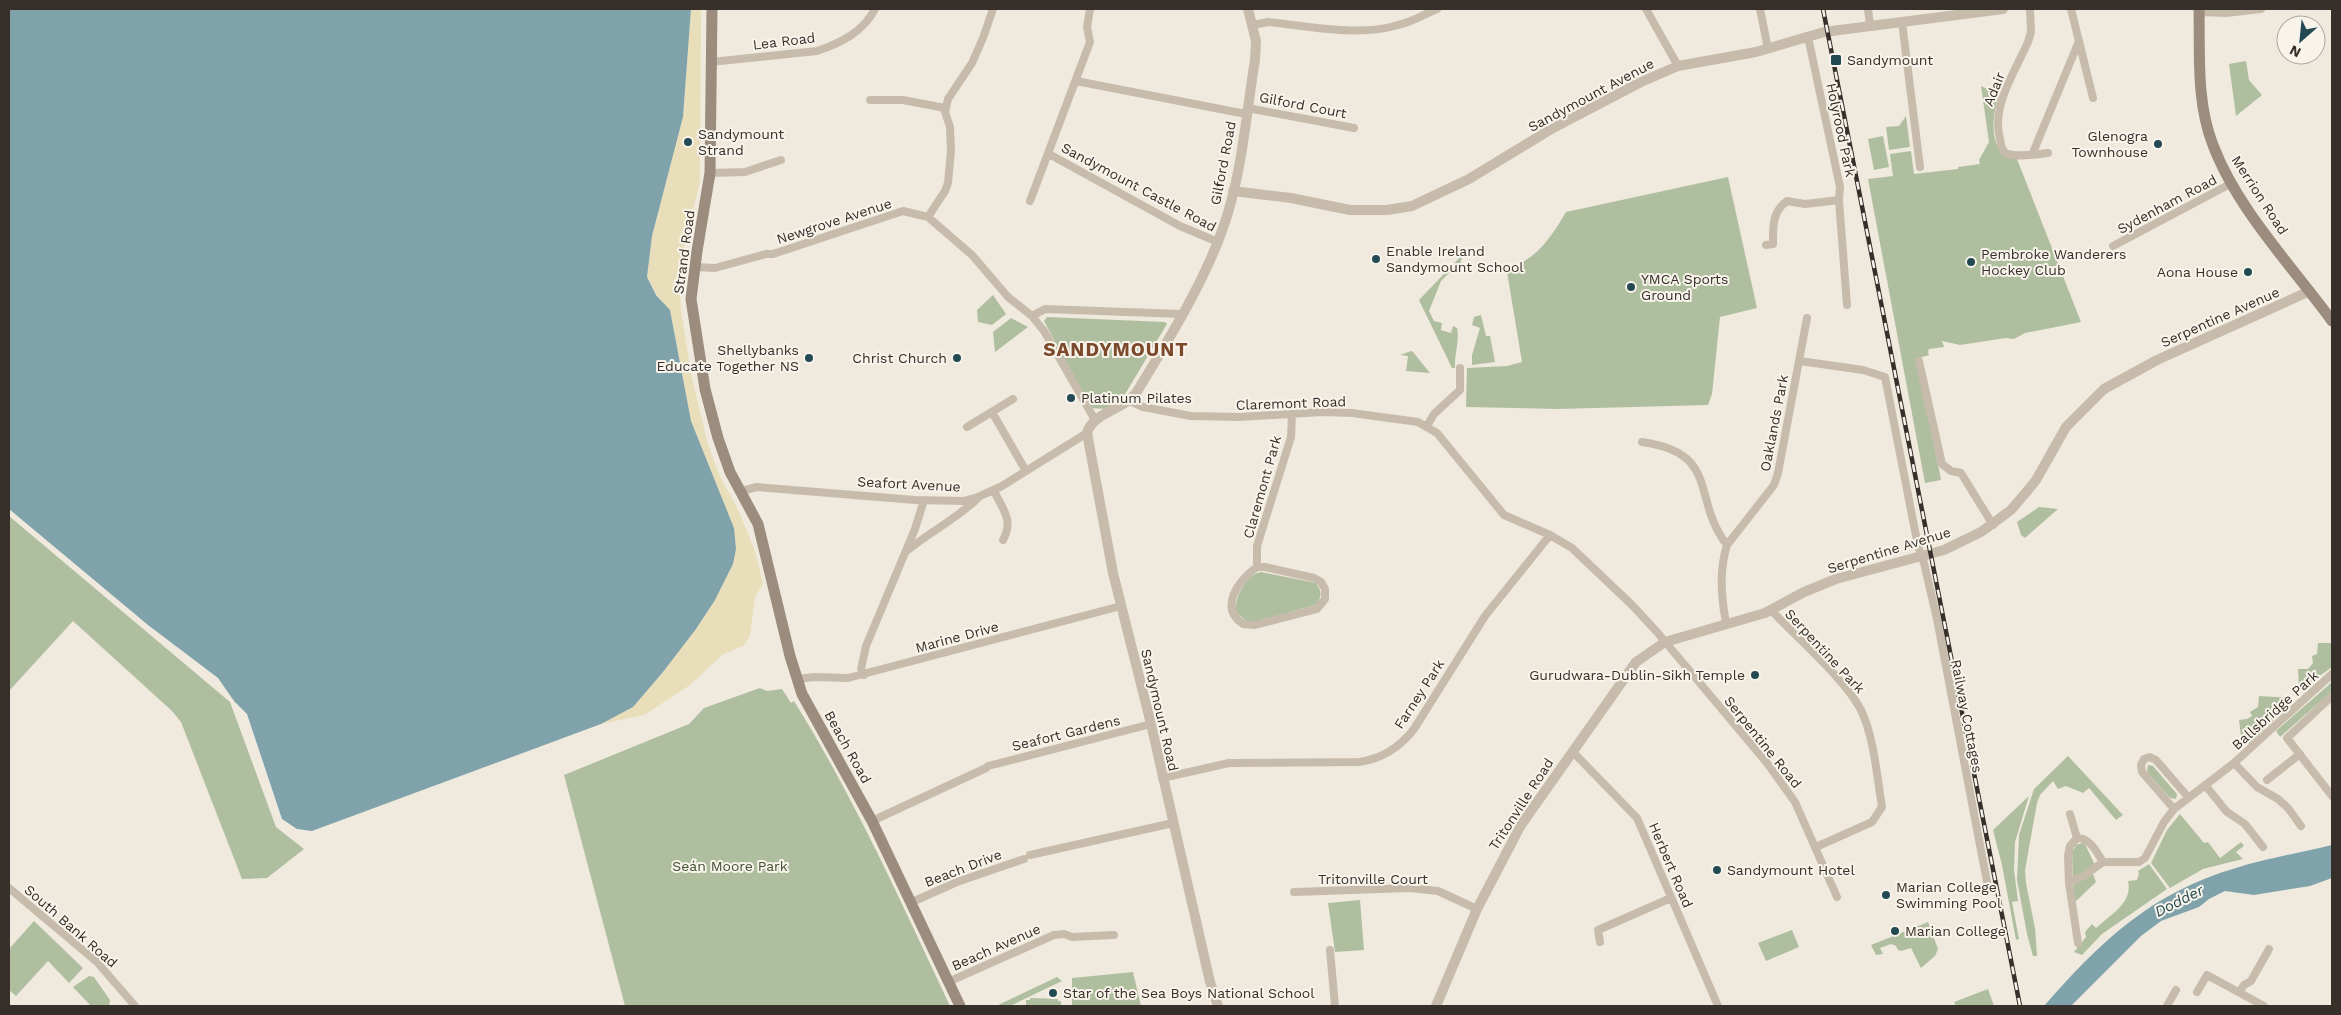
<svg xmlns="http://www.w3.org/2000/svg" width="2341" height="1015" font-family="'Work Sans',sans-serif">
<rect width="100%" height="100%" fill="#f0eade"/>
<path fill="#b0bea0" d="M2246,61L2249,80L2262,95L2236,116L2229,64Z
M1981,86L2000,95C1992,112 1989,142 2005,156L2017,159L2081,322L2025,333L2014,339L2006,338L1960,345L1942,341L1944,347L1929,349L1928,352L1929,355L1916,359L1940,474L1941,480L1925,483L1868,179L1893,176L1890,154L1911,151L1914,174L1958,169V167L1980,164L1979,160L1989,142Z
M1906,116L1910,147L1889,150L1886,127L1899,126Z
M1883,136L1889,167L1874,170L1868,139Z
M1728,177L1757,308L1720,317L1712,394L1708,405L1558,409L1466,407L1467,368L1507,366L1522,362L1506,266C1533,266 1554,233 1566,212Z
M1463,254L1458,272L1449,273L1441,281L1429,311L1434,321L1442,323L1441,330L1451,333L1453,326L1457,328C1460,341 1454,354 1455,368H1452L1419,300Z
M993,295L1006,314L992,325L978,322L977,310Z
M1481,315L1486,336H1490L1495,362L1472,365V355L1480,328L1472,325L1474,317Z
M1047,317L1165,322L1167,324L1121,401L1106,409L1090,408L1044,321Z
M1011,318L1028,327L995,352L993,332Z
M1411,351L1413,352L1430,373L1406,371L1408,356L1400,355Z
M2039,507L2058,509L2025,538L2021,535L2017,522Z
M9,516L230,702L276,827L304,849L267,878L242,879L181,722L172,711L73,621L9,691Z
M1261,572L1316,583C1322,591 1322,597 1316,605L1254,622L1246,621L1236,612C1234,598 1246,575 1261,572Z
M2318,643H2332V667L2299,691L2298,669H2308L2313,663L2312,656L2317,654Z
M2332,682V691L2280,737L2276,731Z
M760,688L767,691L782,689L791,703L794,701C855,799 901,902 950,1006H625L564,775L689,724L704,708Z
M2259,696L2290,698L2292,702L2249,744L2241,737L2239,720L2247,719L2252,716L2250,712L2258,707Z
M2068,756L2123,815L2116,820L2089,788L2083,793L2066,786L2058,789L2053,781L2040,795L2037,803L2025,870L2026,883L2035,928L2037,956H2033L2027,934L2017,880L2019,835L2034,789Z
M2148,765L2153,766L2177,794L2176,799L2170,798L2147,772Z
M2029,796L2015,842L2014,870L2018,901L2012,902L2019,939L2016,940L2002,865L1993,830Z
M2180,814L2204,843L2208,842L2220,858L2241,842L2244,846L2236,852L2243,859L2203,869L2170,888L2151,863L2167,830Z
M2082,843L2085,844L2094,863L2093,874L2096,882L2074,903L2072,853L2076,845Z
M2149,864L2167,889L2102,934L2082,955L2074,952L2086,937L2085,932L2092,924L2096,928C2111,914 2133,903 2128,881L2137,880L2139,874L2138,871Z
M1360,900L1364,950L1335,952L1328,903Z
M34,921L83,968L69,983L48,961L16,996L9,990V949Z
M1928,922L1938,949L1935,956L1921,968L1911,948L1901,951L1898,950L1896,946L1891,944L1880,948L1883,954L1876,955L1871,945Z
M1792,930L1799,947L1766,961L1758,943Z
M1133,972L1141,1006H1072V978Z
M89,976L94,977L110,1000L109,1006H91L73,987Z
M1057,977L1062,981L1010,1006H996Z
M1988,989L1994,1006H1956L1954,1002Z
M1030,998L1058,999V1001H1061V1006H1026V1000H1030Z"/>
<path fill="#e8deb9" d="M691,9H701L700,182L679,268L681,310L691,373L707,441L718,472L740,514L755,551L763,584L755,597L750,636L744,645L722,655L690,685L644,715L601,724L633,707L663,672L696,629L715,600L733,564L736,549L734,528L691,421L670,310L656,294L647,277L652,236L683,117Z"/>
<path fill="#80a3ab" d="M9,9H691L683,117L652,236L647,277L656,295L670,310L691,421L734,528L736,549L733,564L715,600L696,629L663,672L633,707L601,724L312,831L297,829L282,819L247,714L234,701L218,678L148,625L9,509Z
M2332,845V878L2310,886L2254,895L2225,891L2209,899L2199,907L2161,921L2141,936L2071,1006H2044C2100,942 2152,892 2236,868C2267,858 2300,853 2332,845Z"/>
<g fill="none" stroke-linecap="round" stroke-linejoin="round">
<path stroke="#c7bcab" stroke-width="8" d="M1646,9L1678,66
M1760,9L1768,49
M1868,9L1870,25
M2030,9L2031,32L2028,42C2015,72 1991,106 2000,139C2001,144 2001,150 2006,153C2015,158 2038,154 2048,153
M2071,9L2093,98
M2199,12L2226,13L2261,9
M1902,22L1920,167
M1253,25L1268,22C1307,26 1361,37 1398,25C1412,22 1425,14 1437,9
M1808,37L1840,187L1839,200L1847,305
M711,62L817,51C841,43 863,32 875,9
M1076,81L1246,114
M870,100H903L945,108
M1247,108L1354,128
M1049,154L1180,226L1218,242
M2032,155L2079,41
M710,173L745,172L781,160
M1030,201L1090,42L1087,27L1090,9
M928,217L945,191L948,183L951,151L950,127L945,112L948,99L972,63L983,38L993,9
M1766,245L1773,244C1773,226 1772,212 1787,201L1805,204L1839,200
M2113,246L2232,183
M695,267L715,268L766,254H773L903,211L928,217L972,255L1008,297L1032,316L1044,331L1095,420
M1032,316L1045,309L1181,314
M1800,361L1863,370L1885,377L1918,546L1924,563L1937,619L1987,882
M1919,361L1942,464L1951,471L1961,473L1993,525
M1130,401L1143,407L1191,416L1239,417L1322,412L1352,413L1418,422L1437,433L1504,515L1550,535L1572,548L1632,605L1657,632L1767,763L1795,802L1837,897
M992,412L1026,471
M1427,426L1434,414L1460,390V368
M967,427L1013,399
M1642,442C1721,453 1691,499 1727,545
M741,491L757,487L915,500L963,501L978,497L1002,486L1087,433
M994,491C1003,510 1014,520 1003,540
M908,550C930,532 956,519 977,499
M1257,567H1265L1314,578L1321,582L1325,589V599L1317,609L1255,625L1243,624C1218,607 1239,580 1257,567Z
M1257,567V546L1291,437L1292,414
M1771,610C1796,637 1845,679 1861,710C1874,737 1877,777 1882,807L1872,822L1816,847
M1726,623C1721,596 1719,571 1727,545L1774,485L1778,473L1807,318
M864,675L861,669L866,646L915,529L924,500
M798,679L814,677L848,678L1121,606
M2332,696L2287,738L2332,796
M1572,751L1637,818L1718,1006
M2234,763L2257,787L2278,799L2288,808L2301,826
M988,766L1151,724
M1162,778L1229,763L1359,762C1381,759 1400,747 1414,729L1485,616L1550,535
M2267,780L2300,754
M2205,785L2227,812L2245,824L2263,847
M2174,809L2142,772L2141,765L2144,759L2150,757L2156,760L2188,797
M2070,814L2077,838
M872,821L986,768
M1030,855L1173,823
M2069,883L2085,875L2103,862H2139L2145,858L2164,822L2174,809L2234,763L2332,674
M9,888L97,962L135,1006
M1294,892L1410,888L1438,891L1477,909
M912,902L957,882L1024,859
M1600,942L1598,930L1671,898
M2078,943L2069,883L2068,856L2070,846L2077,838C2090,838 2096,851 2103,862
M1330,950L1335,1006
M948,982L1054,935L1064,934L1072,937L1114,935
M2197,992L2207,975L2264,1006
M2239,992L2244,985L2251,981L2269,949
M2167,1006L2176,990"/>
<path stroke="#c7bcab" stroke-width="10" d="M1233,191L1291,198L1350,210H1387L1412,206L1469,179L1553,128L1641,82L1678,66L1756,52L1824,32L2003,9
M1218,1006L1210,982L1151,724L1113,573L1087,433C1093,412 1124,410 1136,393C1167,342 1203,285 1223,228C1242,175 1246,115 1255,60L1256,41L1248,9
M1436,1006L1477,909L1521,825L1636,662L1665,642L1765,613L1804,592L1836,579L1944,550L1981,532L2011,510L2028,490L2036,480L2066,427L2104,389L2157,360L2310,291"/>
<path stroke="#9b8c7d" stroke-width="11" d="M712,9L710,173L697,251L691,299L705,389L718,438L730,472L758,524L790,656L802,694L872,821L960,1006
M2199,9C2200,53 2196,102 2213,145C2237,209 2292,266 2332,321"/>
<g stroke="#362f2a" stroke-width="4.5">
<path id="rail" d="M1823,9L2020,1006"/>
</g>
<use href="#rail" stroke="#f8f4eb" stroke-width="2.5" stroke-dasharray="8" stroke-linecap="butt"/>
</g>
<g fill="#234a53" stroke="#f8f4eb" stroke-width="2">
<rect x="1830" y="54" width="12" height="12" rx="2.5"/>
<circle cx="688" cy="142" r="5"/>
<circle cx="2158" cy="144" r="5"/>
<circle cx="1376" cy="259" r="5"/>
<circle cx="1971" cy="262" r="5"/>
<circle cx="2248" cy="272" r="5"/>
<circle cx="1631" cy="287" r="5"/>
<circle cx="809" cy="358" r="5"/>
<circle cx="957" cy="358" r="5"/>
<circle cx="1071" cy="398" r="5"/>
<circle cx="1755" cy="675" r="5"/>
<circle cx="1717" cy="870" r="5"/>
<circle cx="1886" cy="895" r="5"/>
<circle cx="1895" cy="931" r="5"/>
<circle cx="1053" cy="993" r="5"/>
</g>
<g text-anchor="middle" dominant-baseline="central" stroke-width="4" stroke-linejoin="round" paint-order="stroke">
<g font-size="14" fill="#362f2a" stroke="#f8f4eb">
<text transform="translate(784 41) rotate(-7)">Lea Road</text>
<text transform="translate(1994 89) rotate(-68)">Adair</text>
<text transform="translate(1591 95) rotate(-28)">Sandymount Avenue</text>
<text transform="translate(1303 105) rotate(11)">Gilford Court</text>
<text transform="translate(1841 130) rotate(78)">Holyrood Park</text>
<text transform="translate(1223 163) rotate(-79)">Gilford Road</text>
<text transform="translate(1139 187) rotate(28)">Sandymount Castle Road</text>
<text transform="translate(2260 195) rotate(57)">Merrion Road</text>
<text transform="translate(2167 204) rotate(-28)">Sydenham Road</text>
<text transform="translate(834 221) rotate(-18)">Newgrove Avenue</text>
<text transform="translate(684 252) rotate(-82)">Strand Road</text>
<text transform="translate(2220 317) rotate(-24)">Serpentine Avenue</text>
<text transform="translate(1291 403) rotate(-2)">Claremont Road</text>
<text transform="translate(1774 423) rotate(-79)">Oaklands Park</text>
<text transform="translate(909 484) rotate(3)">Seafort Avenue</text>
<text transform="translate(1262 487) rotate(-74)">Claremont Park</text>
<text transform="translate(1889 550) rotate(-17)">Serpentine Avenue</text>
<text transform="translate(957 637) rotate(-15)">Marine Drive</text>
<text transform="translate(1825 651) rotate(47)">Serpentine Park</text>
<text transform="translate(1419 694) rotate(-57)">Farney Park</text>
<text transform="translate(1160 710) rotate(77)">Sandymount Road</text>
<text transform="translate(2275 710) rotate(-42)">Ballsbridge Park</text>
<text transform="translate(1967 716) rotate(79)">Railway Cottages</text>
<text transform="translate(1066 733) rotate(-14)">Seafort Gardens</text>
<text transform="translate(1763 742) rotate(51)">Serpentine Road</text>
<text transform="translate(848 747) rotate(61)">Beach Road</text>
<text transform="translate(1521 804) rotate(-57)">Tritonville Road</text>
<text transform="translate(1671 865) rotate(67)">Herbert Road</text>
<text transform="translate(963 868) rotate(-21)">Beach Drive</text>
<text x="1373" y="879">Tritonville Court</text>
<text transform="translate(71 926) rotate(41)">South Bank Road</text>
<text transform="translate(996 947) rotate(-24)">Beach Avenue</text>
</g>
<g font-size="14" fill="#362f2a" stroke="#f8f4eb" text-anchor="start">
<text x="1847" y="60">Sandymount</text>
<text x="698" y="134">Sandymount<tspan x="698" dy="16">Strand</tspan></text>
<text x="2148" y="136" text-anchor="end">Glenogra<tspan x="2148" dy="16">Townhouse</tspan></text>
<text x="1386" y="251">Enable Ireland<tspan x="1386" dy="16">Sandymount School</tspan></text>
<text x="1981" y="254">Pembroke Wanderers<tspan x="1981" dy="16">Hockey Club</tspan></text>
<text x="2238" y="272" text-anchor="end">Aona House</text>
<text x="1641" y="279">YMCA Sports<tspan x="1641" dy="16">Ground</tspan></text>
<text x="799" y="350" text-anchor="end">Shellybanks<tspan x="799" dy="16">Educate Together NS</tspan></text>
<text x="947" y="358" text-anchor="end">Christ Church</text>
<text x="1081" y="398">Platinum Pilates</text>
<text x="1745" y="675" text-anchor="end">Gurudwara-Dublin-Sikh Temple</text>
<text x="1727" y="870">Sandymount Hotel</text>
<text x="1896" y="887">Marian College<tspan x="1896" dy="16">Swimming Pool</tspan></text>
<text x="1905" y="931">Marian College</text>
<text x="1063" y="993">Star of the Sea Boys National School</text>
</g>
<g font-size="14" fill="#415230" stroke="#f8f4eb">
<text x="730" y="866">Seán Moore Park</text>
</g>
<g font-size="15" font-style="italic" fill="#234a53" stroke="#f8f4eb">
<text transform="translate(2179 901) rotate(-27)">Dodder</text>
</g>
<g font-size="19" font-weight="bold" letter-spacing="1" fill="#7d492b" stroke="#f8f4eb">
<text x="1116" y="349">SANDYMOUNT</text>
</g>
</g>
<rect width="2341" height="1015" fill="none" stroke="#362f2a" stroke-width="20"/>
<g transform="translate(2301 40) rotate(207)"><circle r="24" fill="#f8f4eb" stroke="#aaa59e"/>
<path d="M0-4L9 19L0 12L-9 19Z" fill="#234a53"/>
<text y="-8" font-size="14" font-weight="bold" text-anchor="middle" fill="#362f2a">N</text>
</g>
</svg>
